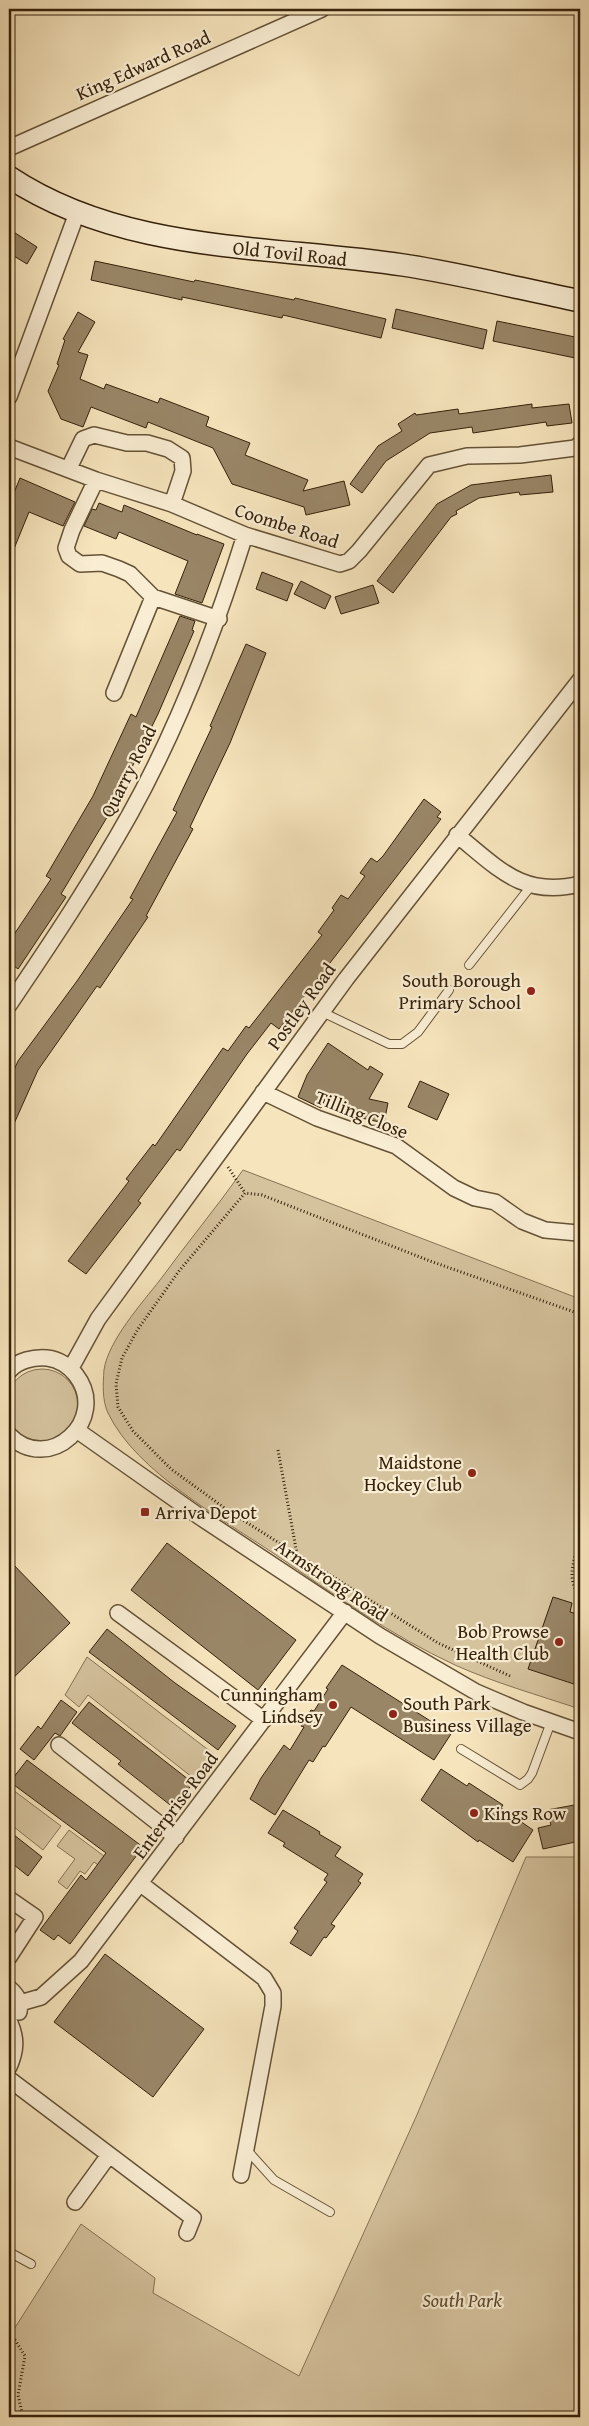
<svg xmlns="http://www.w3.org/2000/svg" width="589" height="2426" font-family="'Gentium Book Plus',serif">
<rect width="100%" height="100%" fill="#f6e4bc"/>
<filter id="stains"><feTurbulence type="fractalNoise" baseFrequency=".004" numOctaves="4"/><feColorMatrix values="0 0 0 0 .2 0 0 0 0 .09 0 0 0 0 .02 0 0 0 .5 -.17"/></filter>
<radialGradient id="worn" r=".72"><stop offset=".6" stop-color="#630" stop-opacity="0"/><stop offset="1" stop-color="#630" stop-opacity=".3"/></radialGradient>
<path fill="#d5c39e" stroke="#857254" d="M243,1170L580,1299V1709C538,1695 495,1683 455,1665C392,1636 333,1594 276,1555C223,1519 136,1472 108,1413C102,1400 103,1384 104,1370C108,1341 142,1303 160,1280C187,1243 216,1208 243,1170Z
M6 1405a36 36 0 1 1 72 0a36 36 0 1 1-72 0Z
M87,1657L215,1755L197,1781L88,1695L79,1707L65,1695Z
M9,1787L61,1826L43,1850L9,1823Z
M69,1830L124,1871L118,1879L94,1862L85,1874L80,1871L67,1889L58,1882L75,1859L57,1846Z
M526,1857H580V2417H9V2337L81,2224L155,2278L153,2293L299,2376L416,2117Z"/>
<path fill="#998667" stroke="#35210a" d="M9,229L37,247L27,264L9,253Z
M95,261L194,282L195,280L294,300L295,298L386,319L381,338L283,315L282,318L182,297V300L91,280Z
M396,309L487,330L483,349L392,328Z
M78,312L95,322L78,352L88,355L80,379L104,389L106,384L158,403L160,398L209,417L206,426L250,443L245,455L308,480L303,491L344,481L350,505L306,515L304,507L232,484L213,448L148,422L146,428L91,407L83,427L61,419L48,391L59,365L57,364L65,340L63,339Z
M497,321L580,338V359L493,341Z
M532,404V408L569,404L572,423L547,426L546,422L473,433L472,427L430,433L386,461L362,493L350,484L378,446L402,431L398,424L415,413L416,415L458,409L459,414Z
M551,475L553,492L520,495L519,492L479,498L456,511L457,514L451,517L393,593L377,581L437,504L471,485Z
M20,478L75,502L63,526L29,512L9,561V505Z
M99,503L122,512L124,505L197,535V534L224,544L202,603L175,594L188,561L119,532L116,539L84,526L92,509L96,510Z
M262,572L293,584L287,601L256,589Z
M301,581L331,596L325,609L294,594Z
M373,585L379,603L341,614L335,597Z
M180,616L195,621L192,630L194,631L158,714L109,814L61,894L66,897L18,969L9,962V942L51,879L46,876L93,796L131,714L136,717Z
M246,644L266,653L230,743L190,827L193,829L146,916L148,917L100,988L97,986L38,1070L9,1135V1081L18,1061L77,981L133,899L130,898L177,812L173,810L212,727L210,726Z
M424,799L441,812L437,817L441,819L279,1029L271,1023L247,1054L180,1151L177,1149L138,1201L141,1203L86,1274L68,1261L129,1181L126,1179L153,1144L155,1146L223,1048L228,1051L246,1026L249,1028L322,935L318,932L334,910L332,908L341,895L348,899L365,876L360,873L371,858L377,862L383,856Z
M328,1043L368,1070L370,1066L383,1074L369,1099L388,1103L384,1123L357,1117L358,1114L326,1097L321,1108L298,1097L307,1075Z
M420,1081L449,1094L437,1120L408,1107Z
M167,1543L296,1640L258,1690L131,1590Z
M9,1560L70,1623L9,1682Z
M553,1597L572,1603L570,1612L580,1615V1686L528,1669Z
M107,1629L175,1683L236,1726L218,1750L89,1652Z
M342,1665L451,1734L434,1760L351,1707L325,1747L323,1746L313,1762L309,1760L275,1815L250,1799L261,1778L284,1745L290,1750L304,1727L301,1726L311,1710L314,1711L328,1689L326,1688Z
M61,1700L77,1712L60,1736L55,1733L34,1760L20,1749L38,1726L41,1729Z
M89,1702L193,1783L174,1808L118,1764L121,1761L72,1723Z
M27,1760L143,1847L70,1944L58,1935L54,1940L40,1930L81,1875L86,1880L106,1853L10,1782Z
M441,1769L467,1786L469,1783L503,1805L501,1808L533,1830L513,1862L479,1840L478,1842L421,1800Z
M580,1804V1841L543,1849L538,1828L551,1825L547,1810Z
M283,1810L320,1832L319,1834L341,1847L335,1856L363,1874L358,1881L361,1883L331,1924L335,1926L326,1938L324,1937L311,1956L290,1943L298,1931L294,1928L327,1882L324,1880L328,1874L283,1846L285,1843L268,1833Z
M9,1831L42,1857L28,1876L9,1861Z
M105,1954L204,2029L153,2097L54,2022Z"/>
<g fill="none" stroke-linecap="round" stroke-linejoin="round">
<g stroke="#655236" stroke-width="10">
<path id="lane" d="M469,965L531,886
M322,1012L389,1044H402L418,1032L449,990
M461,1749L520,1785L528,1779L532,1773L551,1722
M246,2149L274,2180L330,2212
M9,2252L31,2264"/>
</g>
<g stroke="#655236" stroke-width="18">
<path id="street" d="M9,148L322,9
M9,397L77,213
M9,447L96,480L172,504L245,535L340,564L349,561L359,551L429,465L467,456L520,455L575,448L580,444
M69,468L83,439L94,435L127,443H147L168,449L182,458L183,471L172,504
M96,480L72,530L66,548L69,556L80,564L102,563L119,569L130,574L153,597L219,619
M114,693L153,597
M457,835C499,869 523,898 580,884
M9,1005C51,943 93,880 130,814C179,726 215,631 245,535
M263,1092L317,1118L396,1146L454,1188L475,1198L495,1202L522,1221L545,1230L578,1233L580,1230
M71,1368L98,1319L346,979L580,680
M9,1371C18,1360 34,1357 47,1358C59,1359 70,1367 76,1375C110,1419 49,1476 9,1435
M78,1431L203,1519L380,1636L476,1692L523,1712L580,1732
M118,1613L264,1720
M59,1745L176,1837
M141,1884L264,1978L273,1993V2006L241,2175
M9,1899L35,1917L9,1957
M9,1988C17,1995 21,2001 19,2012
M20,2003L41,1997L81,1961L345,1612
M9,2067C16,2051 17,2039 10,2023
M9,2079L193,2218L187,2233
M75,2202L109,2155"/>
</g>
<g stroke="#35210a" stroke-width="24">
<path id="secondary" d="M9,177C125,254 270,245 403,265C462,274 521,289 580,301"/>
</g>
<path stroke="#35210a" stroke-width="3" stroke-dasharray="1 2.5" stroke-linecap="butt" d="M228,1167L245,1193
M278,1450L297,1554
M580,1540C575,1556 565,1581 580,1595
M510,1676L438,1643L230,1512L171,1469L133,1431L118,1407L116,1384L122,1358L138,1329L179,1271L245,1193L262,1195L430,1261L580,1314
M9,2336L15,2340L25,2356L18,2395L23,2417"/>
<use href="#lane" stroke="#f9edd3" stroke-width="8"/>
<use href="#street" stroke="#f9edd3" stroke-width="15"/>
<use href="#secondary" stroke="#f9edd3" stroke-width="21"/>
</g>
<g fill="#8f2418" stroke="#f9edd3" stroke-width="2">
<circle cx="531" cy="991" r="5"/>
<circle cx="472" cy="1473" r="5"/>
<rect x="140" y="1507" width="10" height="10" rx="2.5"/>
<circle cx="559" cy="1642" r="5"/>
<circle cx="333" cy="1705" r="5"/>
<circle cx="393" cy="1714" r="5"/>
<circle cx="474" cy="1813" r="5"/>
</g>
<g text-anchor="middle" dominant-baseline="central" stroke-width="4.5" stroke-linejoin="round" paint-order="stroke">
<g font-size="19" fill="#35210a" stroke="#f9edd3">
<text transform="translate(143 65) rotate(-24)">King Edward Road</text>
<text transform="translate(290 253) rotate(6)">Old Tovil Road</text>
<text transform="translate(287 525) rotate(18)">Coombe Road</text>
<text transform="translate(128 771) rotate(-63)">Quarry Road</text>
<text transform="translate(301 1006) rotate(-54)">Postley Road</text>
<text transform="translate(362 1114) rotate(22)">Tilling Close</text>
<text transform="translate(332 1580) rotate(34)">Armstrong Road</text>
<text transform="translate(175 1805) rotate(-53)">Enterprise Road</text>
</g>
<g font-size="19" fill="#35210a" stroke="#f9edd3" text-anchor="end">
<text x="521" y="980">South Borough<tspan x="521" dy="22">Primary School</tspan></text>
<text x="462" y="1462">Maidstone<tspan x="462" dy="22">Hockey Club</tspan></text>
<text x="155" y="1512" text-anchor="start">Arriva Depot</text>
<text x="549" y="1631">Bob Prowse<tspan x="549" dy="22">Health Club</tspan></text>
<text x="323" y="1694">Cunningham<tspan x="323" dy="22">Lindsey</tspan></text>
<text x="403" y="1703" text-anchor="start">South Park<tspan x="403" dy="22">Business Village</tspan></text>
<text x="484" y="1813" text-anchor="start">Kings Row</text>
</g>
<g font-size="19" font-style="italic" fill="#5d4a2f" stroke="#f9edd3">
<text x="462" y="2300">South Park</text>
</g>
</g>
<rect width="589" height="2426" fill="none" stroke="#f6e4bc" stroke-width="30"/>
<rect x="10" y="10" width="569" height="2406" fill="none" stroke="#35210a" stroke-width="2.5"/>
<rect x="15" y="15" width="559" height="2396" fill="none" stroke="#35210a"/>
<rect width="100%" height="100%" filter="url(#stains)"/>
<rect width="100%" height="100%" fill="url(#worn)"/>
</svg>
